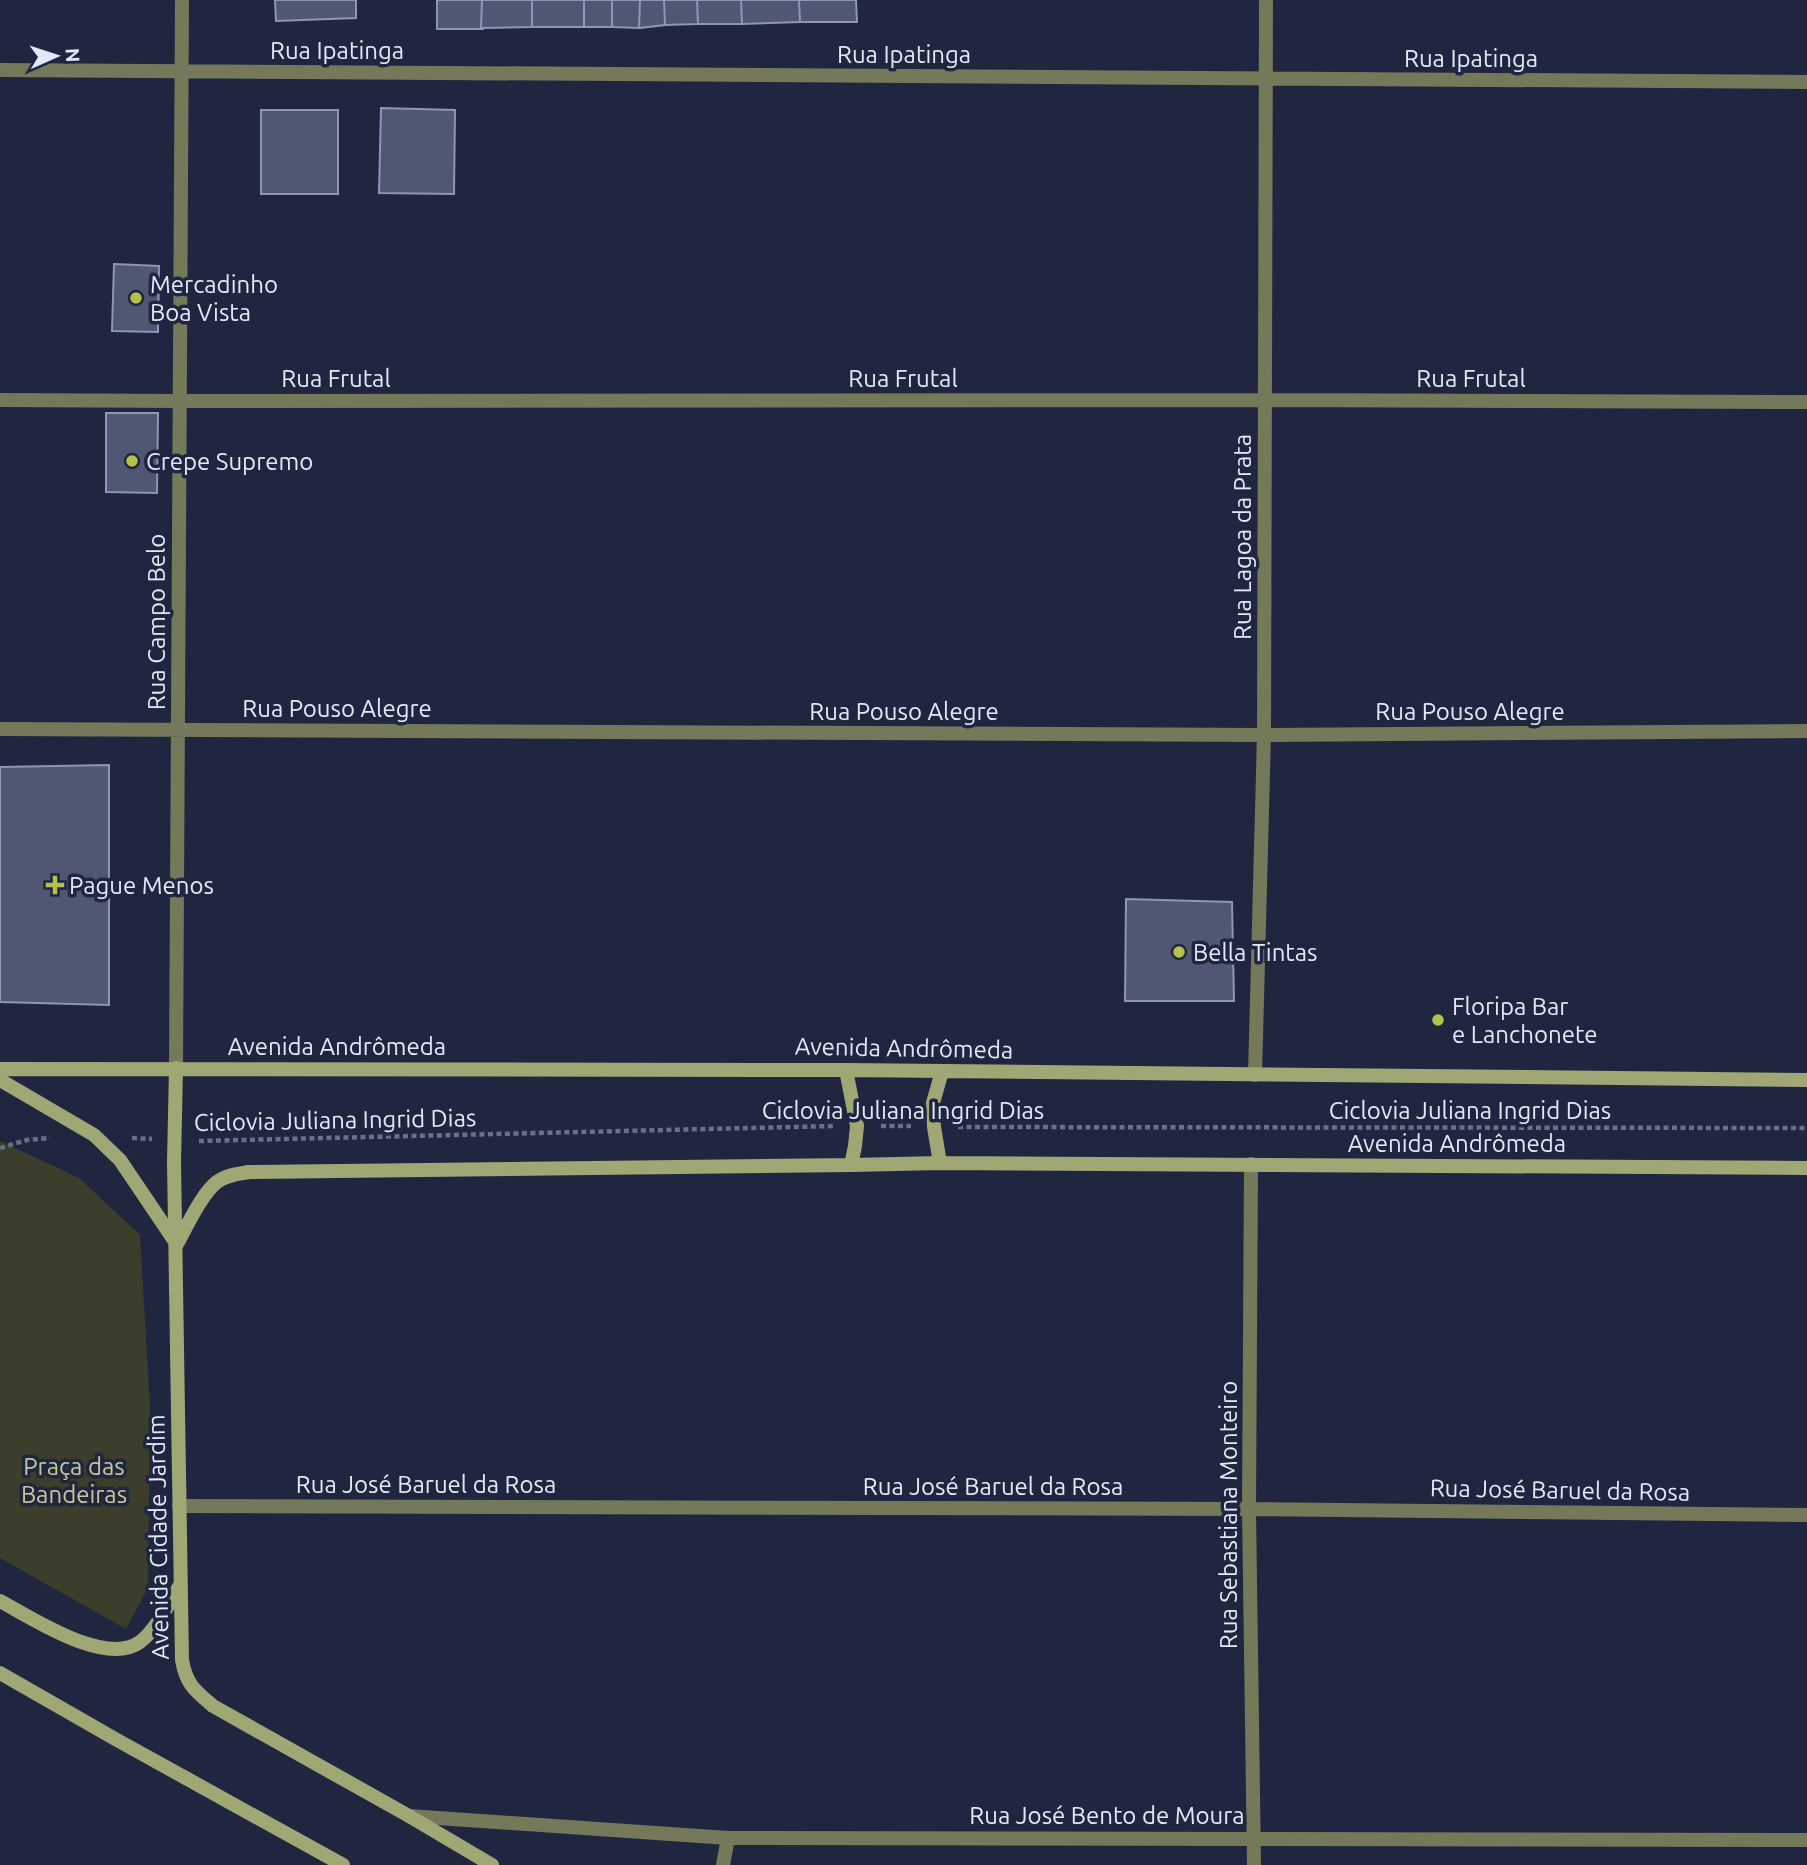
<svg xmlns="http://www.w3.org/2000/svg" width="1807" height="1865" font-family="Ubuntu,sans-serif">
<rect width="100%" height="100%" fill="#20263f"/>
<path fill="#3b3e2b" d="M0,1141L79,1178L140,1235L150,1407L148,1588L126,1629L0,1558Z"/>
<path fill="#4f5773" stroke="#8d96b5" stroke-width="2" d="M275,0H356V18L276,21Z
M437,0H482L481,28L484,29H437Z
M482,0H532V27L481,28Z
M532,0H584V27H532Z
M584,0H612V27H584Z
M612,0H640L639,28L612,27Z
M640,0H664L665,25L639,28Z
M664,0H697L698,24L665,25Z
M697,0H741L742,24H698Z
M741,0H799L800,22L742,24Z
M799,0H856L857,22H800Z
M381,108L455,110L454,194L379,193Z
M261,110H338V194H261Z
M114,264L159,266L158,332L112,331Z
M106,413H158L157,493L106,492Z
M109,765V1005L0,1002V767Z
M1126,899L1232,902L1234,1001H1125Z"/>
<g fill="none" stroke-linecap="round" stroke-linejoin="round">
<path stroke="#6a7086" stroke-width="4.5" stroke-dasharray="5 3.5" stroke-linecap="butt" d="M881,1126H911
M958,1127L1807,1128
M132,1138L152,1139
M199,1141L834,1126
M0,1148L27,1140L50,1138"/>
<path stroke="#74795a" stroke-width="14" d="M0,70L1807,82
M0,400L180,401L1266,400L1807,402
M0,729L1264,735L1807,731
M176,1068L182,0
M1255,1075L1264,735L1266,0
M1251,1164L1249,1509L1254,1865
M179,1506L1249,1509L1807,1515
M409,1816L728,1838L1807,1840
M723,1865L728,1838"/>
<path stroke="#9fa775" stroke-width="14" d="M176,1068L174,1162L182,1660C186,1684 195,1691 213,1706L409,1816L492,1865
M0,1069L846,1070L1807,1080
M846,1070L857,1126L855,1146L851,1165
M0,1080L94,1135L120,1160L176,1243
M940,1163L934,1127L933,1103L942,1071
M177,1244C186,1228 202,1193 217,1182C226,1175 238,1174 249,1172L851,1165L940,1163L1807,1168
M0,1601C32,1618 105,1667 140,1642C156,1630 170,1602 180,1585
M0,1673L117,1740L343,1865"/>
</g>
<g fill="#b5c249" stroke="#20263f" stroke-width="2.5">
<circle cx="136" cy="298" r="7"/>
<circle cx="132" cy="461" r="7"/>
<path d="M51.5 874.5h7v7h7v7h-7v7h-7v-7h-7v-7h7z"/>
<circle cx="1179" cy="952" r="7"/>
<circle cx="1438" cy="1020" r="7"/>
</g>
<g text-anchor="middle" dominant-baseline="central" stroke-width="7" stroke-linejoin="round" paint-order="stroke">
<g font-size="24" fill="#e3e8f9" stroke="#20263f">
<text x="337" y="50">Rua Ipatinga</text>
<text x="904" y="54">Rua Ipatinga</text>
<text x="1471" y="58">Rua Ipatinga</text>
<text x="336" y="378">Rua Frutal</text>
<text x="903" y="378">Rua Frutal</text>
<text x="1471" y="378">Rua Frutal</text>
<text transform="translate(1242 537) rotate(-90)">Rua Lagoa da Prata</text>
<text transform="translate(156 622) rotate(-90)">Rua Campo Belo</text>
<text x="337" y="708">Rua Pouso Alegre</text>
<text x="904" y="711">Rua Pouso Alegre</text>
<text x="1470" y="711">Rua Pouso Alegre</text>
<text x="337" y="1046">Avenida Andrômeda</text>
<text transform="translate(904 1048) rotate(1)">Avenida Andrômeda</text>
<text x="903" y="1110">Ciclovia Juliana Ingrid Dias</text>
<text x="1470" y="1110">Ciclovia Juliana Ingrid Dias</text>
<text transform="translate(335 1120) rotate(-1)">Ciclovia Juliana Ingrid Dias</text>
<text x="1457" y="1143">Avenida Andrômeda</text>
<text x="426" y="1484">Rua José Baruel da Rosa</text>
<text x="993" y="1486">Rua José Baruel da Rosa</text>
<text transform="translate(1560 1490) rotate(1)">Rua José Baruel da Rosa</text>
<text transform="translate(1228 1515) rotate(-90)">Rua Sebastiana Monteiro</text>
<text transform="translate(158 1537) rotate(-91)">Avenida Cidade Jardim</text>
<text x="1107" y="1815">Rua José Bento de Moura</text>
</g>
<g font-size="24" fill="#e3e8f9" stroke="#20263f" text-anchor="start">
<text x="150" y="284">Mercadinho<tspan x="150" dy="28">Boa Vista</tspan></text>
<text x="146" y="461">Crepe Supremo</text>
<text x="69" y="885">Pague Menos</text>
<text x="1193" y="952">Bella Tintas</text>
<text x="1452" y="1006">Floripa Bar<tspan x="1452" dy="28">e Lanchonete</tspan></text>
</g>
<g font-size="24" fill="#c1c994" stroke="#20263f">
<text x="74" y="1466">Praça das<tspan x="74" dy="28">Bandeiras</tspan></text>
</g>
</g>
<g transform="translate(56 56) rotate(87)" stroke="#20263f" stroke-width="5" paint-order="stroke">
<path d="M0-5L12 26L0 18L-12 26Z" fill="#e3e8f9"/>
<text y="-10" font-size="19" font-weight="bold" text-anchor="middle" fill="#e3e8f9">N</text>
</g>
</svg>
